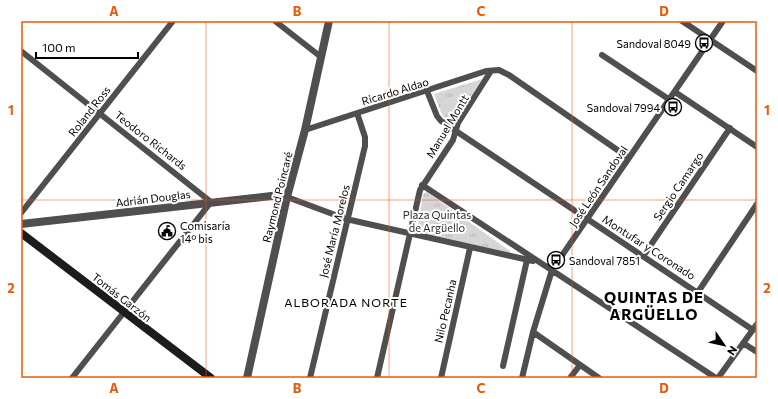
<svg xmlns="http://www.w3.org/2000/svg" width="778" height="399" font-family="Commissioner,sans-serif">
<defs>
<pattern id="park-tufts" width="24" height="20" patternUnits="userSpaceOnUse"><rect width="24" height="20" fill="#d6d6d6"/><path d="M3 7l-1-3M5 7V3M7 7l1-3M15 17l-1-3M17 17v-4M19 17l1-3" fill="none" stroke="#b6b6b6"/></pattern>
</defs>
<rect width="100%" height="100%" fill="#fff"/>
<path fill="url(#park-tufts)" d="M482,79L455,121H448L442,115L434,94Z
M427,192L510,251V254L417,232L423,194Z"/>
<g fill="none" stroke-linecap="round" stroke-linejoin="round">
<path stroke="#4f4f4f" stroke-width="6" d="M275,21L321,57
M682,21L757,71
M21,51L211,202L72,378
M602,55L670,100
M427,91L437,116L441,121L753,330
M675,92L757,147
M305,130L486,71L499,70L509,75L629,158
M422,185L716,378
M287,197L346,219L533,261
M21,213L173,21
M644,255L730,128
M698,292L757,204
M533,332L599,378
M743,343L757,352
M503,366L527,260
M310,378L365,146V137L357,113
M377,378L420,190L453,140L458,123L491,71
M441,378L470,248
M522,378L533,332L552,270L723,21
M570,378L580,365
M718,378L757,324"/>
<path stroke="#4f4f4f" stroke-width="8" d="M21,224L280,195L287,197
M247,378L287,197L305,130L329,21"/>
<path stroke="#1c1c1c" stroke-width="8" d="M21,233L211,378"/>
</g>
<path fill="none" stroke="#e8590c" stroke-width="1" stroke-opacity="0.55" d="M206,21V378M389,21V378M572,21V378M21,200H757"/>
<defs>
<g id="bus-ring" transform="scale(0.9)"><circle r="9.5" fill="#fff" stroke="#000" stroke-width="1.5"/><path d="M-5-6H5V4H4V6H2V4H-2V6H-4V4H-5ZM-3.5-4V0h7V-4ZM-3.5 1.2v1.5H-2V1.2ZM2 1.2v1.5H3.5V1.2Z" fill="#000"/></g>
<g id="civic-ring" transform="scale(0.9)"><circle r="9.5" fill="#fff" stroke="#000" stroke-width="1.5"/><path d="M-.6-6.5H3V-4.5H.6V-3L4-1V1h2V6H-6V1h2V-1L-.6-3ZM-1.2 2.5V6h2.4V2.5Z" fill="#000"/></g>
</defs>
<g fill-rule="evenodd">
<use href="#bus-ring" x="704" y="43"/>
<use href="#bus-ring" x="673" y="107"/>
<use href="#civic-ring" x="167" y="231"/>
<use href="#bus-ring" x="556" y="260"/>
</g>
<g text-anchor="middle" dominant-baseline="central" stroke-width="4" stroke-linejoin="round" paint-order="stroke">
<g font-size="11" fill="#000" stroke="#fff" text-anchor="end">
<text x="691" y="43">Sandoval 8049</text>
<text x="660" y="107">Sandoval 7994</text>
<text x="180" y="225" text-anchor="start">Comisaría<tspan x="180" dy="13">14º bis</tspan></text>
<text x="569" y="260" text-anchor="start">Sandoval 7851</text>
</g>
<g font-size="11" fill="#000" stroke="#fff">
<text transform="translate(395 91) rotate(-17)">Ricardo Aldao</text>
<text transform="translate(89 111) rotate(-52)">Roland Ross</text>
<text transform="translate(447 126) rotate(-59)">Manuel Montt</text>
<text transform="translate(151 140) rotate(38)">Teodoro Richards</text>
<text transform="translate(598 186) rotate(-56)">José León Sandoval</text>
<text transform="translate(678 186) rotate(-56)">Sergio Camargo</text>
<text transform="translate(277 197) rotate(-76)">Raymond Poincaré</text>
<text transform="translate(153 198) rotate(-7)">Adrián Douglas</text>
<text transform="translate(334 231) rotate(-76)">José María Morelos</text>
<text transform="translate(649 247) rotate(33)">Montufar y Coronado</text>
<text transform="translate(122 297) rotate(38)">Tomás Garzón</text>
<text transform="translate(445 311) rotate(-77)">Nilo Pecanha</text>
</g>
<g font-size="11" fill="#2d2d2d" stroke="#fff">
<text x="437" y="214">Plaza Quintas<tspan x="437" dy="13">de Argüello</tspan></text>
</g>
<g font-size="12" letter-spacing="1" fill="#000" stroke="#fff">
<text x="346" y="302">ALBORADA NORTE</text>
</g>
<g font-size="15" font-weight="bold" letter-spacing="1" fill="#000" stroke="#fff">
<text x="654" y="297">QUINTAS DE<tspan x="654" dy="17">ARGÜELLO</tspan></text>
</g>
</g>
<rect width="778" height="399" fill="none" stroke="#ffffff" stroke-width="44"/>
<g transform="translate(724 345) rotate(124)" stroke="#ffffff" stroke-width="3" paint-order="stroke">
<path d="M0-3L7 15L0 10L-7 15Z" fill="#000000"/>
<text y="-6" font-size="11" font-weight="bold" text-anchor="middle" fill="#000000">N</text>
</g>
<path d="M36 52v6h102v-6" fill="none" stroke="#000000" stroke-width="2"/>
<text x="42" y="52" font-size="12" fill="#000000" stroke="#ffffff" stroke-width="3" paint-order="stroke">100 m</text>
<rect x="22" y="22" width="734" height="355" fill="none" stroke="#e8590c" stroke-width="1.5"/>
<g font-size="13" text-anchor="middle" font-weight="bold" fill="#e8590c">
<text x="114" y="16">A</text>
<text x="297" y="16">B</text>
<text x="481" y="16">C</text>
<text x="664" y="16">D</text>
<text x="11" y="115">1</text>
<text x="767" y="115">1</text>
<text x="11" y="293">2</text>
<text x="767" y="293">2</text>
<text x="114" y="393">A</text>
<text x="297" y="393">B</text>
<text x="481" y="393">C</text>
<text x="664" y="393">D</text>
</g>
</svg>
